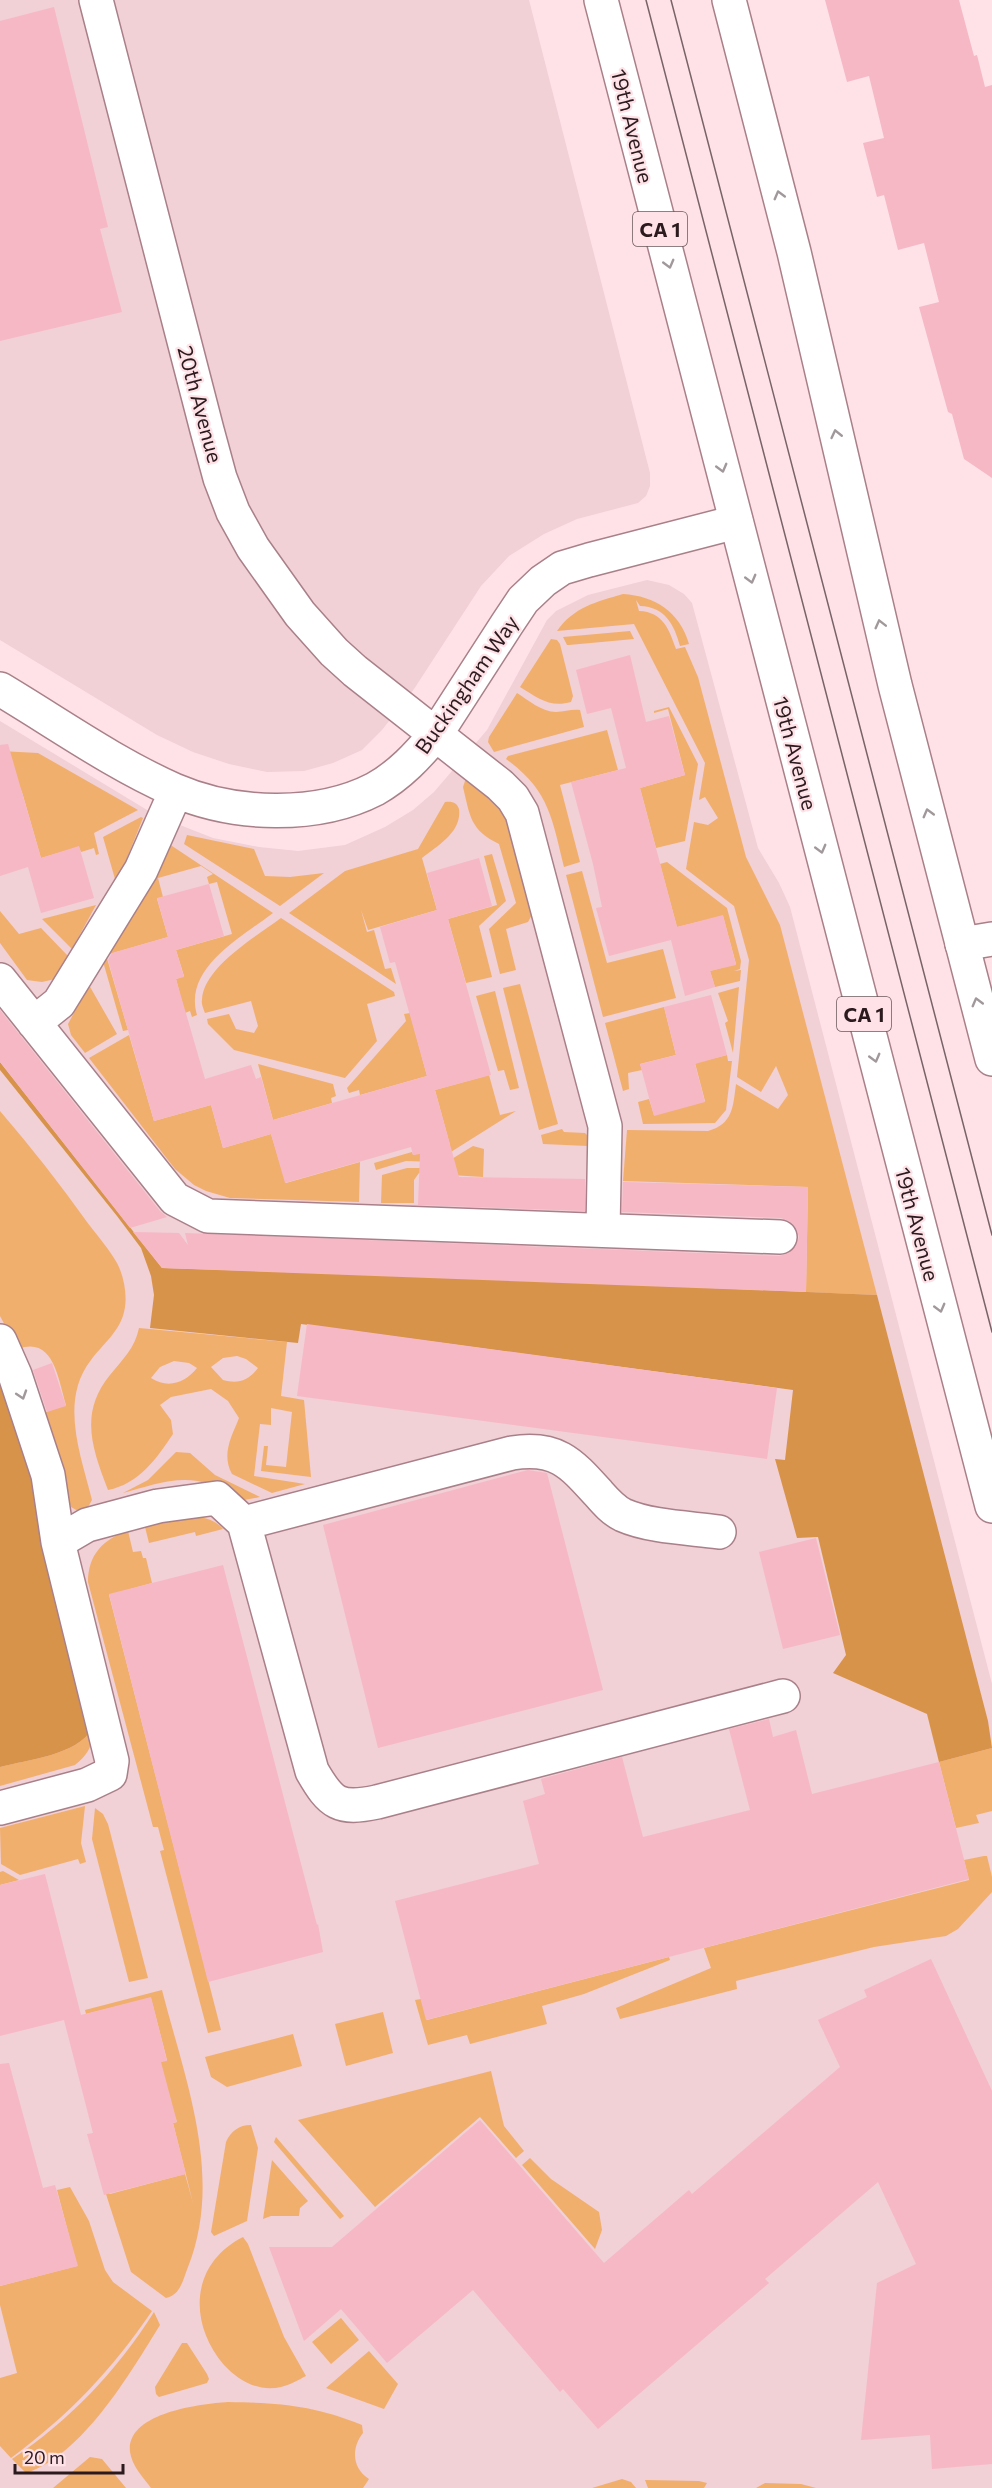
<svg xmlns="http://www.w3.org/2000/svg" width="992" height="2488" font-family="Commissioner,sans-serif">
<rect width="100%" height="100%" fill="#fee2e7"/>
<path fill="#f1d0d6" d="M0,0H529L650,473V486L646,496L638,503L577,519L544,534L509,556L481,586L414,689L382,730L362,750L333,763L304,771L267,772L229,764L193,752L157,735L0,640Z
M647,580L669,585L684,594L692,603L758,848L779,883L790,907L992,1684V2488H0V721L157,816L213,838L259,847L298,851L345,845L385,827L413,810L434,792L487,730L547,620L556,611L588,595Z"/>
<path fill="#f1af6d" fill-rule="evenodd" d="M623,594C655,596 680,612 689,644L680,646C674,624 665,607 640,606L636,600L639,611C663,612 669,629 676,649L685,647L698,677L746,857L780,925L877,1295L806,1292L808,1187L623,1181L627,1130L708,1131C733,1124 733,1107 736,1084L778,1109L788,1095L776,1066L761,1092L737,1077L749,960L734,906L686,869L694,822L708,825L718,818L705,797L699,800L705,763L634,624L557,631C574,607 596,602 623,594Z
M630,631L634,639L569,645H567L563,637Z
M551,639L557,640L560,644L573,696L571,702C550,708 538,698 520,687Z
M517,693C528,700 542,712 556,712C565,712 571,709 580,710L584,727L494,752L488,742L489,737Z
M669,707L698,764L685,841L656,848L640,788L685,775L668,709L654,713V711Z
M607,730L618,770L560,785L580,862L564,867C552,818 549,790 506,759L508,756Z
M0,751L38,753L138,810L94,833L99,854L96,855L94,848L81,852L79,847L41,858L22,792Z
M468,779L505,806L534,911L528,922L506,929L516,970L500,974L489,929L516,903L499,844C470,830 470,816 463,787L465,781Z
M445,802C453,801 457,803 459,809C462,832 438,845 422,858L437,910L368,930L361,910L367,932L374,930L385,969L391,968L396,984L289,913L345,871L418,849Z
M141,817L143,818L123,868L115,879L103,837Z
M187,835L254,849L265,876L290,877L324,873L280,906L184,844Z
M169,844L273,913C242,937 183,968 197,1015L192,1017L190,1011L185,1013L176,979L184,976L176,950L232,934L217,882L209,884L207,877L213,874L201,866L158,878L163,897L157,899L168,937L106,955L128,1030L123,1031L102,958Z
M492,854L506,901L479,926L492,977L466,983L448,919L497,905L484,856Z
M667,862L727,908L741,961L740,969L734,971L741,970L740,981L715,987L710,971L736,964L723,916L677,927L660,864Z
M582,871L607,963L663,949L676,998L603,1017L566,875Z
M96,905L72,949L42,919Z
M0,911L19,934L41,928L68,956L55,979L42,982L27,980L0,943Z
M281,918L394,992L395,996L367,1004L377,1041L345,1078L234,1050L208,1024L207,1019L229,1014L236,1029L254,1033L258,1026L251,1001L205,1013C204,1010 201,1004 202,1000C203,967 257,936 281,918Z
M520,984L558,1124L539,1130L503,988Z
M89,985L117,1034L85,1053L71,1035L68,1024Z
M739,987L733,1053L725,1023L728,1021L718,993Z
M495,991L519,1088L510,1090L504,1070L498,1071L476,996Z
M664,1007L676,1055L640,1064L642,1070L628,1073L629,1089L623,1091L605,1023Z
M410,1013L427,1076L360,1095L359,1090L349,1093L347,1088L406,1021L404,1014Z
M129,1035L154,1121L211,1105L223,1148L271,1134L286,1183L360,1162L359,1202L230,1198L206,1191L194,1185L175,1169L89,1058Z
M727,1055L728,1061H732L726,1110L715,1123L643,1124L638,1102L649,1099L654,1115L705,1101L695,1063Z
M258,1064L333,1084L336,1096L331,1098L332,1103L273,1120Z
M489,1075L500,1115L516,1111L435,1162L406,1161L376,1170L374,1163L412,1152L413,1155L450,1145L435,1090Z
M0,1111C31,1147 60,1184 87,1222C97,1235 109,1249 117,1263C124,1276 128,1297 124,1312C120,1331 103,1344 91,1360C59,1401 81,1455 92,1500L88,1507L78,1511L71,1507L40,1414L66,1405C58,1379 54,1336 18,1349L0,1316Z
M562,1129L564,1132L585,1133L590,1138V1207L587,1208L588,1146L543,1144L541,1135Z
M473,1146L484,1149L483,1177L419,1173L414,1180V1203H381L382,1175L407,1168H437Z
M139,1328L287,1342L281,1396L304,1400L311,1477L261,1471L264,1446H268L266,1465L286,1467L292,1412L271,1408V1425L260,1424L254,1476L305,1484L272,1493L232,1474C221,1454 232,1436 239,1418L228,1401L211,1389L171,1397L160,1405L171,1420L173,1434C157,1458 139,1484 108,1490C92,1448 79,1413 110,1375C123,1359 135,1348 139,1328ZM237,1356L246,1359L258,1368C248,1381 238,1384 223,1380L211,1367L223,1358ZM174,1361L189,1363L197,1368C185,1383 168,1389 151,1378L160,1367Z
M176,1452L190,1453L215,1475L260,1497L239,1501C229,1495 220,1489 210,1485C183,1473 150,1486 123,1493L148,1480Z
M190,1516C202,1517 215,1519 223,1529L196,1536L195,1532L149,1543L145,1527Z
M128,1531L133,1552L141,1551L143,1558H146L152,1583L109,1595L221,2030L208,2033L160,1851L164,1850L158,1827H153L88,1582C88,1555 103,1539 128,1531Z
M92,1729C94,1746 87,1755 75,1765L0,1786V1767C27,1760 77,1755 92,1729Z
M992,1748V1811L976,1815L979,1823L956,1828L939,1762Z
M85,1806L81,1843L86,1862L80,1864L78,1859L20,1875L1,1864L0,1828Z
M95,1808L103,1814L108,1824L148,1978L129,1982L92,1839Z
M984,1856H987L992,1877V1892L958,1929L946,1936L874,1947L736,1981L737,1989L620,2019L616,2008L711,1968L704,1948L969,1880L964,1860Z
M3,1871L19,1880L0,1885V1872Z
M669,1957L670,1960L584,1994L542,2006L547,2024L470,2044L467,2035L428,2045L415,2000L421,1999L427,2020Z
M162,1990C185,2080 224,2176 188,2267C183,2279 181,2295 166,2298L131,2272L105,2191L110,2194L185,2174L193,2203L173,2123L177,2122L157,2063L167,2060L151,1998L86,2014L85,2010Z
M383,2012L393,2053L346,2066L335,2024Z
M293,2034L302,2066L227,2087L211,2077L205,2057Z
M491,2071L504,2126L524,2151L516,2158L480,2117L375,2207L298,2120Z
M251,2125L258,2148L247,2221L214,2236L211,2232L226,2142C231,2131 239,2125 251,2125Z
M276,2137L344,2216L340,2219L274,2142Z
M530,2158L551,2179L599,2212L602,2230L595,2249L522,2165Z
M272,2160L308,2201L300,2208L299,2216H271L263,2219Z
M70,2187L89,2221L105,2270L113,2282L152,2311C111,2371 69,2415 11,2458L0,2446V2378L17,2373L0,2305V2286L77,2266L57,2190Z
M243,2237L248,2244L284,2337L306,2376C298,2380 290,2385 281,2387C258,2392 239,2381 224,2365C188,2323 190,2264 243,2237Z
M154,2312L160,2325C131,2372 82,2456 26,2473L12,2459C69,2421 117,2371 154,2312Z
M341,2318L359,2340L331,2364L312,2342Z
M182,2343H187L207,2374L209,2379L207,2383L159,2397L156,2394L155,2387Z
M369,2351L398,2384L384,2409L326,2388Z
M228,2402C280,2403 313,2405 362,2425L363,2433C351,2448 352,2468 369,2479L363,2488H151C143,2477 132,2466 130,2452C126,2413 199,2404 228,2402Z
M90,2457L102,2459L126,2488H53Z
M622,2479L631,2482L636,2488H592Z
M645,2480L699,2481L707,2483L704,2488H648Z
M765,2483L801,2484L816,2488H756Z"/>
<path fill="#d8934a" d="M0,1062L162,1268L526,1280L877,1295L988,1721L992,1748L939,1762L927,1714L833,1673L846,1655L818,1537L797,1538L775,1459L785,1460L793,1390L301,1324L298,1343L150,1328L154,1295L151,1276L141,1248L117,1216L0,1070Z
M0,1364L42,1491L92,1729C77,1755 27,1760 0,1767Z"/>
<path fill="#f6b8c5" d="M825,0H959L974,56L977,55L985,87L992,85V478L964,459L952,414L948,412L919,307L939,302L924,243L898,250L884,195L877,197L863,143L884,138L869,76L847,82Z
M54,7L108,227L100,229L122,312L0,341V21Z
M630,655L646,722L669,716L685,775L640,788L677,927L723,915L736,965L710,971L715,987L685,996L671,940L609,956L596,908L602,907L593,864L571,782L626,768L611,708L587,714L576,670Z
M8,744L41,858L79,846L94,898L41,913L28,867L0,876V745Z
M479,858L492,906L448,919L491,1075L435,1090L459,1177L585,1179V1211L418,1205L420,1154L413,1155L411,1147L285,1183L271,1134L223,1148L211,1105L154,1121L108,960L112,953L168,937L157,898L209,884L224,936L176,950L184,977L176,979L205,1079L251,1065L256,1079L261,1077L273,1120L427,1076L395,962L390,963L380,927L437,910L427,873Z
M711,995L727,1055L695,1064L705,1102L654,1116L640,1064L676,1055L664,1007Z
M0,1010L160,1211L167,1217L130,1228L0,1062Z
M623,1182L808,1187L806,1292L162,1268L133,1232L179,1233L188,1245L185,1233L779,1256L789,1253L796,1246L799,1237L796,1228L789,1221L781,1218L622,1212Z
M307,1324L777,1388L767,1459L297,1396Z
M52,1363L66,1406L47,1412L33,1370Z
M528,1470L547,1473L603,1690L378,1748L323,1525Z
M816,1538L840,1635L783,1649L759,1552Z
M223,1565L317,1925L318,1924L323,1952L208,1982L109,1594Z
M769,1719L773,1737L796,1730L812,1794L939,1762L969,1879L426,2020L395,1901L539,1864L523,1801L545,1794L541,1779L622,1757L643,1837L750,1810L729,1729Z
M45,1874L81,2015L151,1997L167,2061L161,2062L177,2122L173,2123L186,2174L104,2195L87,2134L93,2133L64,2020L0,2036V1885Z
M931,1959L992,2091V2464L932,2469L930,2435L861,2440L877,2283L916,2264L878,2182L765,2279L769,2283L598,2429L563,2389L560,2392L473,2290L387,2363L341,2309L304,2341L269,2247H332L480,2120L604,2263L689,2190L692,2194L840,2067L818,2020L867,1997L864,1990Z
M9,2063L43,2188L55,2185L78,2266L0,2286V2064Z"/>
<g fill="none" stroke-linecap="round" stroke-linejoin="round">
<g stroke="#a98089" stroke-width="36">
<path id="minor" d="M96,0L207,430L220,478L233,512L253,548L300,614L334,652L355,671L500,785L513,798L522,813L605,1126L603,1230
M0,689C57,723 113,763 174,790C234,816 317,819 375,789C400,775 418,755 436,734L507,624L523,600L543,581L562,568L589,560L736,522
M962,944L992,939
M0,980L175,1199L208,1216L780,1237
M34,1023L59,1003L141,870L176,791
M0,1341L15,1375L48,1475L58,1542L112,1761L110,1774L87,1785L0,1808
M244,1523L512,1453C557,1446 571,1463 599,1494C606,1502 613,1510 623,1515C650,1527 690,1528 719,1532
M58,1542L87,1525L158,1506L217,1498L244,1523L312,1771C331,1804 339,1810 377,1802L783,1696"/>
</g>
<g stroke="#a98089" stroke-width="36">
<path id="highway" d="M601,0L992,1506
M729,0L794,252L895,685L992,1059"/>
</g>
<use href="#minor" stroke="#fff" stroke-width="33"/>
<use href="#highway" stroke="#fff" stroke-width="33"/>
<path stroke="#786368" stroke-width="1.5" d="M646,0L992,1332
M671,0L992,1235"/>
</g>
<defs><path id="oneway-chevron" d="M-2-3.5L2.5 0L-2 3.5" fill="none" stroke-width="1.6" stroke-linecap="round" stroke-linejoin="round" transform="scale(1.5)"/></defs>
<g stroke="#a0989a">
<use href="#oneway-chevron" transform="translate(779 195) rotate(-105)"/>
<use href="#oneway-chevron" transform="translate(669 264) rotate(75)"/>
<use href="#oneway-chevron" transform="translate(836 434) rotate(-103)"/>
<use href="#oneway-chevron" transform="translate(722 468) rotate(75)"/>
<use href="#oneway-chevron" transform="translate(751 579) rotate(75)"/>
<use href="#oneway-chevron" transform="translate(880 624) rotate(-104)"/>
<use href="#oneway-chevron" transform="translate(928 813) rotate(-105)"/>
<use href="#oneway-chevron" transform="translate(821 849) rotate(75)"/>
<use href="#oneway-chevron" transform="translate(977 1002) rotate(-105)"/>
<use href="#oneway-chevron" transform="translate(875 1058) rotate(75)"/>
<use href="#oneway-chevron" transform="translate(940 1308) rotate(75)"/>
<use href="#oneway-chevron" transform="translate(22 1395) rotate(72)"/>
</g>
<g text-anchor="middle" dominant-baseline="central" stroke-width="4.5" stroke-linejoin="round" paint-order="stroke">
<g fill="#fee2e7" stroke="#6a575b" stroke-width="1.5">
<rect x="633" y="212" width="54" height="34" rx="4.5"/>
<rect x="837" y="997" width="54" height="34" rx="4.5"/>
</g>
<g font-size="20" font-weight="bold" fill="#2b1b1f">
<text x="660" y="229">CA 1</text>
<text x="864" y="1014">CA 1</text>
</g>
<g font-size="21" fill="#2b1b1f" stroke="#fee2e7">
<text transform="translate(633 126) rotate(76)">19th Avenue</text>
<text transform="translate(201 404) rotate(75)">20th Avenue</text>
<text transform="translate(466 684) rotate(-55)">Buckingham Way</text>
<text transform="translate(796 753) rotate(75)">19th Avenue</text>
<text transform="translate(918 1224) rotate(75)">19th Avenue</text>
</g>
</g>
<path d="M15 2464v9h108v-9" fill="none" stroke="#2b1b1f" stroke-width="3"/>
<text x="24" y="2464" font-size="18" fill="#2b1b1f" stroke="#fee2e7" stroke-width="4.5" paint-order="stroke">20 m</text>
</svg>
